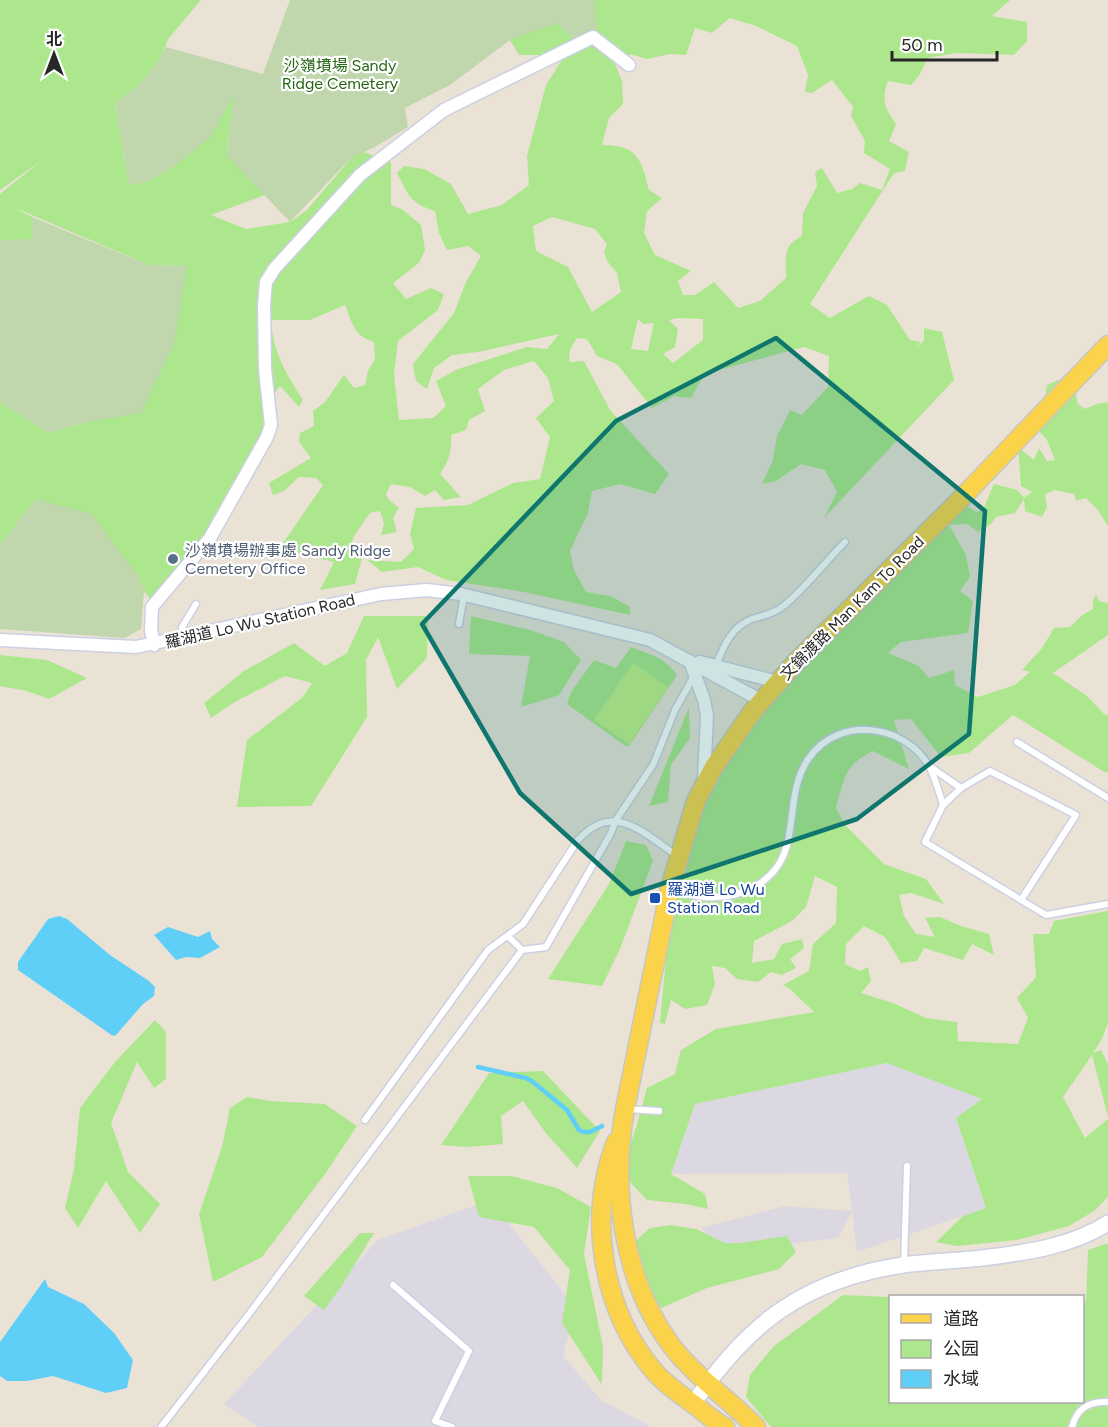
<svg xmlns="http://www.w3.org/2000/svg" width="1108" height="1427" font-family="Figtree,'Noto Sans SC',sans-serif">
<rect width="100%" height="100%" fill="#ebe2d6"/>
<path fill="#dbd8e2" d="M891,1062L982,1099L956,1118L986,1208L857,1252L852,1212L838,1238L715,1252L702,1228L785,1206L852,1211L847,1173L671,1174L695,1104Z
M490,1200L576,1308L563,1356L602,1401L652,1427H259L224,1404L378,1240Z"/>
<path fill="#ace78d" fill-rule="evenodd" d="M0,0H201L169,38L158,63L139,85L115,103L129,185L149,181L173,167L235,93L227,151L265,195L211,215L246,229L290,222L307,210L358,150L391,162V205L403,210L421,225L425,250L419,263L393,283L406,299L431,288L444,294L438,310L398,341L394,374L399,420L433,418L446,406L436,381L458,369L527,347L547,349L559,334L478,352L452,355L434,368L427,389L416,381L413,364L454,313L466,282L481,256L468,246L447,250L439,233L435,211C410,203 409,196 397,173L404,166L424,169L451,184L468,214L502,205L529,185L527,156L546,85L563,58L545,55H519L510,40L531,0H1010L992,16L1027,22V41L1014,55L956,53L928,58L920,74L911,85L888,81C881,99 885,109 896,124L889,141L909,152L905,171L894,173L810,304L830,318L869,296L887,305L910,340L921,342L915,348L924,341V328L942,332L954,380L824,518L837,492L825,470L801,464L776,481L762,484L773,460L777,436L790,410L802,415L828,387L829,356L804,347L704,374L691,398L674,396L652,408L617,364L597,356L587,339L577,338L570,350L569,362L584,361L610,410L669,474L655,494L620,484L592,491L588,513L570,551L574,570L586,592L610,596L630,607V615L524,592L446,580L418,567L382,572L367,560L401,562L414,549L410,534L416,508L468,505L513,483L540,479L550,437L536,418L554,401L548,378L534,361L504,370L478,389L485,411L469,420L466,430L451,435C452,451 449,461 440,474L461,497L444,500L435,490L425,496L410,487L391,484L386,494L389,500L399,508L393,518L397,532L381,535L384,523L380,511L370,513L354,536L351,545L364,551L355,584L320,590L334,562L279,549L323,485L316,478L299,477L284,491L273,495L269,483L311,458L299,442L300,433L314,426L313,411L325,402L344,375L354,388L365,385L368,371L375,359L374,342C354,336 352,323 345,305L310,320H271C273,353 286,373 303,400L299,407L280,386L269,400L267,437L229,506L155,606L144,591L138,576L36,499L0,545V402L49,433L85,422L186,266L149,265L13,207L32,217V239L0,241V194L41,161L0,190ZM730,18L756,26L797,46L808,75L805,92L812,93L832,80L853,107L851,116L865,141L864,153L890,169L882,190L860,183L852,189L837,193L822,168L815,172L817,186L803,213L802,236C782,246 786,257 786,278L760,301L738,308L714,282L695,295H683L678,281L691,271L655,255L644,233L647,211L662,198L649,190C641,159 638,145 602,145L609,118L623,104L622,81L615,64L631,54L646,59L671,54L686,55L695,28L712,33ZM552,217L595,229L607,244L604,252L607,261L617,273L621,292L592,312L568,267L536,251L533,226ZM679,318L703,319V340L673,363L663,354L675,347L678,329L669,320ZM638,319L643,324L654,323L648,351L631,349Z
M1058,380L1075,391L1078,404L1085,409L1097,404L1108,402V526L1097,509L1086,498L1076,501L1074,494L1055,490L1045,494L1047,507L1042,517L1025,511L1024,499L1015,513L996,517L991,524L978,532L967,524L949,525L966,555L970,577L960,591L973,601L968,633L901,642L888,653L919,666L929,678L954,670L955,685L978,697L1015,685L1030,672L1022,670L1042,648L1054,628L1070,627L1081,616L1093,609V600L1096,595L1099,601L1108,603V635L1053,673L1087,696L1104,714L1108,715V772L1106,773L1013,715L969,753L941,757L911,719L894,720L909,769L873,751C844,765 845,778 836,807L844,824L884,864L926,879L944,904L911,893L899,895L904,916L916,934L935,937L925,918L940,917L961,926L989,934L994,955L972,944L963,960L924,948L917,961L901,963L885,937L864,926L846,944L845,964L860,971L868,967L871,981L861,993L893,1003L926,1018L957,1022L958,1041L1018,1044L1028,1018L1017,998L1036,977L1033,934H1049L1054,921L1108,911V1023L1102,1039L1093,1053L1101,1050L1108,1064V1117L1092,1055L1063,1097L1085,1138L1108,1119V1197L1094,1211L1069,1226L1017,1240L957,1246L936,1242L963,1216L986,1208L956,1118L982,1099L887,1063L695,1104L671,1174L705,1194L708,1209L686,1204L647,1200L628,1180L627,1153L636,1128L647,1088L675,1074L681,1050L716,1029L814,1012L790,989L783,985L809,971L813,944L836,923L837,887L815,876L806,907L792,921L754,941L752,963L774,959L782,944L802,939L804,948L790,959L796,968L782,975L771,972L758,982L737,979L725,968L712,966L715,984L707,1005L685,1009L671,1000L665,1024L660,1023L666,957V901L724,752L833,633L960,501L976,512L983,510L994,484L1017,490L1024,498L1032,492L1021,486L1018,447L1034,460L1039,448L1047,461L1055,460L1047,440L1037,429L1042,417L1047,385Z
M364,616H428L427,658L397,689L378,637L366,660L367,717L311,806L237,807L247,740L303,697L312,683L285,676L233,703L211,718L204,703L244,671L294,643L325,666L347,653Z
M471,616L530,630L564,642L581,660L559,695L521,707L530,656L469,654Z
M631,647C649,654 666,658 677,675L629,746L627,747L567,704L571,692L594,660L616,668Z
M0,655L47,660L87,678L49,699L27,691L0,686Z
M689,707L690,738L671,765L668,802L649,806Z
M626,841L646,845L653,861L620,949L602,986L548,979L609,884Z
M155,1020L166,1032V1079L154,1088L137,1062L111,1123L128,1172L160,1204L140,1233L106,1181L78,1228L65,1208L74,1169L80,1108L115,1062Z
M543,1071L600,1131L577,1168L545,1132L523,1101L501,1116L503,1144L467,1147L441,1145L489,1073Z
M247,1097L270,1101L325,1104L357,1126L325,1174L262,1257L213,1282L199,1214L222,1147L230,1108Z
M468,1176H511L557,1188L591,1207L584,1254L603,1347L602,1385L562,1323L570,1270L534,1227L479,1217Z
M670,1225L696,1229L725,1243H741L787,1236L796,1252L779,1269L707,1288L661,1308L653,1295L633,1243L650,1228Z
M360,1233H374L341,1287L324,1310L304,1296Z
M1108,1243V1427H771L746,1397L750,1375L774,1346L843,1295L890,1297V1402H1082V1303L1086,1302L1088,1250Z"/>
<path fill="#c0d6ac" d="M290,0H594L597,32L575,41L557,23L510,40L450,85L405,108L408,127L373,148L352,157L290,222L227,156L234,94L210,138L173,167L149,181L129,185L115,103C138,87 154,72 166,47L263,74Z
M32,217L149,265L187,266L174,344L141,413L81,423L49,433L0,402V241L32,239Z
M36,499L92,514L138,576L144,591L141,629L125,638L0,629V545Z"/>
<path fill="#c3f087" d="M633,663L668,687L629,744L594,720Z"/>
<path fill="#5fcff8" d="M59,916L67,919L110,955L149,981L155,987L154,996L143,1004L116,1035L113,1036L18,970V962L48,919Z
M168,927L198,937L210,931L212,939L220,947L200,958L186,957L176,960L154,935Z
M45,1279L48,1287L84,1304L114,1333L133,1360L127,1388L106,1393L53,1376L27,1381H7L0,1376V1342Z"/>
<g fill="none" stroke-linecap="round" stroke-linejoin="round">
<path stroke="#5fcff8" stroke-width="4.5" d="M478,1067L526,1078L533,1082L567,1110L579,1130L584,1132H590L602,1126"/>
<g stroke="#ccd0e2" stroke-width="9">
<path id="service" d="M459,624L464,595
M184,638L182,627L196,604
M716,665C724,646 731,627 752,619C765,615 776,613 786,604C807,586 825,562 845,542
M1017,742L1108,798
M929,766L961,788
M673,889C692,898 720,900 740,893C812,868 777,803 809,758C838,716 904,723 929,766C935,777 939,792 943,805
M1021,900L1076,815L990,771L961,788L943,805L925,842L1046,915L1108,904
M508,936L522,950
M627,1109L659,1111
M365,1120L488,950L523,924L578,840C613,801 642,832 676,855
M904,1265L907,1166
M393,1285L469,1351L435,1421L452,1427
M161,1427L249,1314L522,950L546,947L611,833L616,820L653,765L675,710L694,676
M1072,1427C1077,1408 1089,1401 1108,1402"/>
</g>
<g stroke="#ccd0e2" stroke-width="15">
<path id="minor" d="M0,640L136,647L381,594L427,590L461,594L650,640L762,701
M154,645L151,630L152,607L210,538L267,437L271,425L265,369L264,305L266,282L275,268L360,175L444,110L593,37L629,65
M690,661L704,700L707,716L704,778
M700,662L778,682"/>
</g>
<g stroke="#ccd0e2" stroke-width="18">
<path id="tertiary" d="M693,1404C749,1322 804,1280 903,1265C932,1261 961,1261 990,1257C1030,1252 1074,1245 1108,1223"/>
</g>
<g stroke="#c7c7c7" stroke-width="21">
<path id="primary" d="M616,1142C587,1217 602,1309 653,1370C664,1383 678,1393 692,1403C703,1411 712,1420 725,1427
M756,1427C729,1399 694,1376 671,1345C622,1279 611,1187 625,1109L670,888L696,801L714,767L753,711L796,662L954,506L1108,345"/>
</g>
<use href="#service" stroke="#fff" stroke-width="6"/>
<use href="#minor" stroke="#fff" stroke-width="12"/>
<use href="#tertiary" stroke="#fff" stroke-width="15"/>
<use href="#primary" stroke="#fbd34b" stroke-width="18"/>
</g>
<path fill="#0f766e" fill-opacity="0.2" stroke="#0f766e" stroke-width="4.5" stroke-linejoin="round" d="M776,338L985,511L969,734L857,819L631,894L520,793L422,624L616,421Z"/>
<circle fill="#5c6f8a" stroke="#fff" stroke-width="2" cx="173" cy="559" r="6"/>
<rect fill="#1a4fb4" stroke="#fff" stroke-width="2" x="649" y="892" width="12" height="12" rx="3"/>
<g text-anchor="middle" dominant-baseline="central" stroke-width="4.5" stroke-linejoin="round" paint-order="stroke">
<g font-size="16" fill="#246713" stroke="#fff">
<text x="340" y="65">沙嶺墳場 Sandy<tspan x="340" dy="18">Ridge Cemetery</tspan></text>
</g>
<g font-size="16" fill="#4e5e75" stroke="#fff" text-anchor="start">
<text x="185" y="550">沙嶺墳場辦事處 Sandy Ridge<tspan x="185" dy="18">Cemetery Office</tspan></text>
</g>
<g font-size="16" fill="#272727" stroke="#fff">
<text transform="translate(852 608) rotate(-45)">文錦渡路 Man Kam To Road</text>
<text transform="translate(260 621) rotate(-13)">羅湖道 Lo Wu Station Road</text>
</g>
<g font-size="16" fill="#164399" stroke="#fff" text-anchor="start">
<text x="667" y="889">羅湖道 Lo Wu<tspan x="667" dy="18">Station Road</tspan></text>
</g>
</g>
<rect x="889" y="1295" width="195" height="108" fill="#ffffff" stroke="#a9a9a9" stroke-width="1.5"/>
<rect x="901" y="1314" width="30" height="9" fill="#fbd34b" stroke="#a9a9a9" stroke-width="1.5"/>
<text x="943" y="1325" font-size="18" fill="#272727">道路</text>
<rect x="901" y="1340" width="30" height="18" fill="#ace78d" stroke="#a9a9a9" stroke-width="1.5"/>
<text x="943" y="1355" font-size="18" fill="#272727">公园</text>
<rect x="901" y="1370" width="30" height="18" fill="#5fcff8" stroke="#a9a9a9" stroke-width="1.5"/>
<text x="943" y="1385" font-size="18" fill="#272727">水域</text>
<g transform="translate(54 54)" stroke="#ffffff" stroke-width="4.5" paint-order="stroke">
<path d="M0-4.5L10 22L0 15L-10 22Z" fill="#272727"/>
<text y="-9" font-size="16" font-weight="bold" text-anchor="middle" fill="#272727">北</text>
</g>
<path d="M892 51v9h105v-9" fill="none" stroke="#272727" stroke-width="3"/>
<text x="901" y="51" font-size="18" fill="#272727" stroke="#ffffff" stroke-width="4.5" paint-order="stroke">50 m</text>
</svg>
